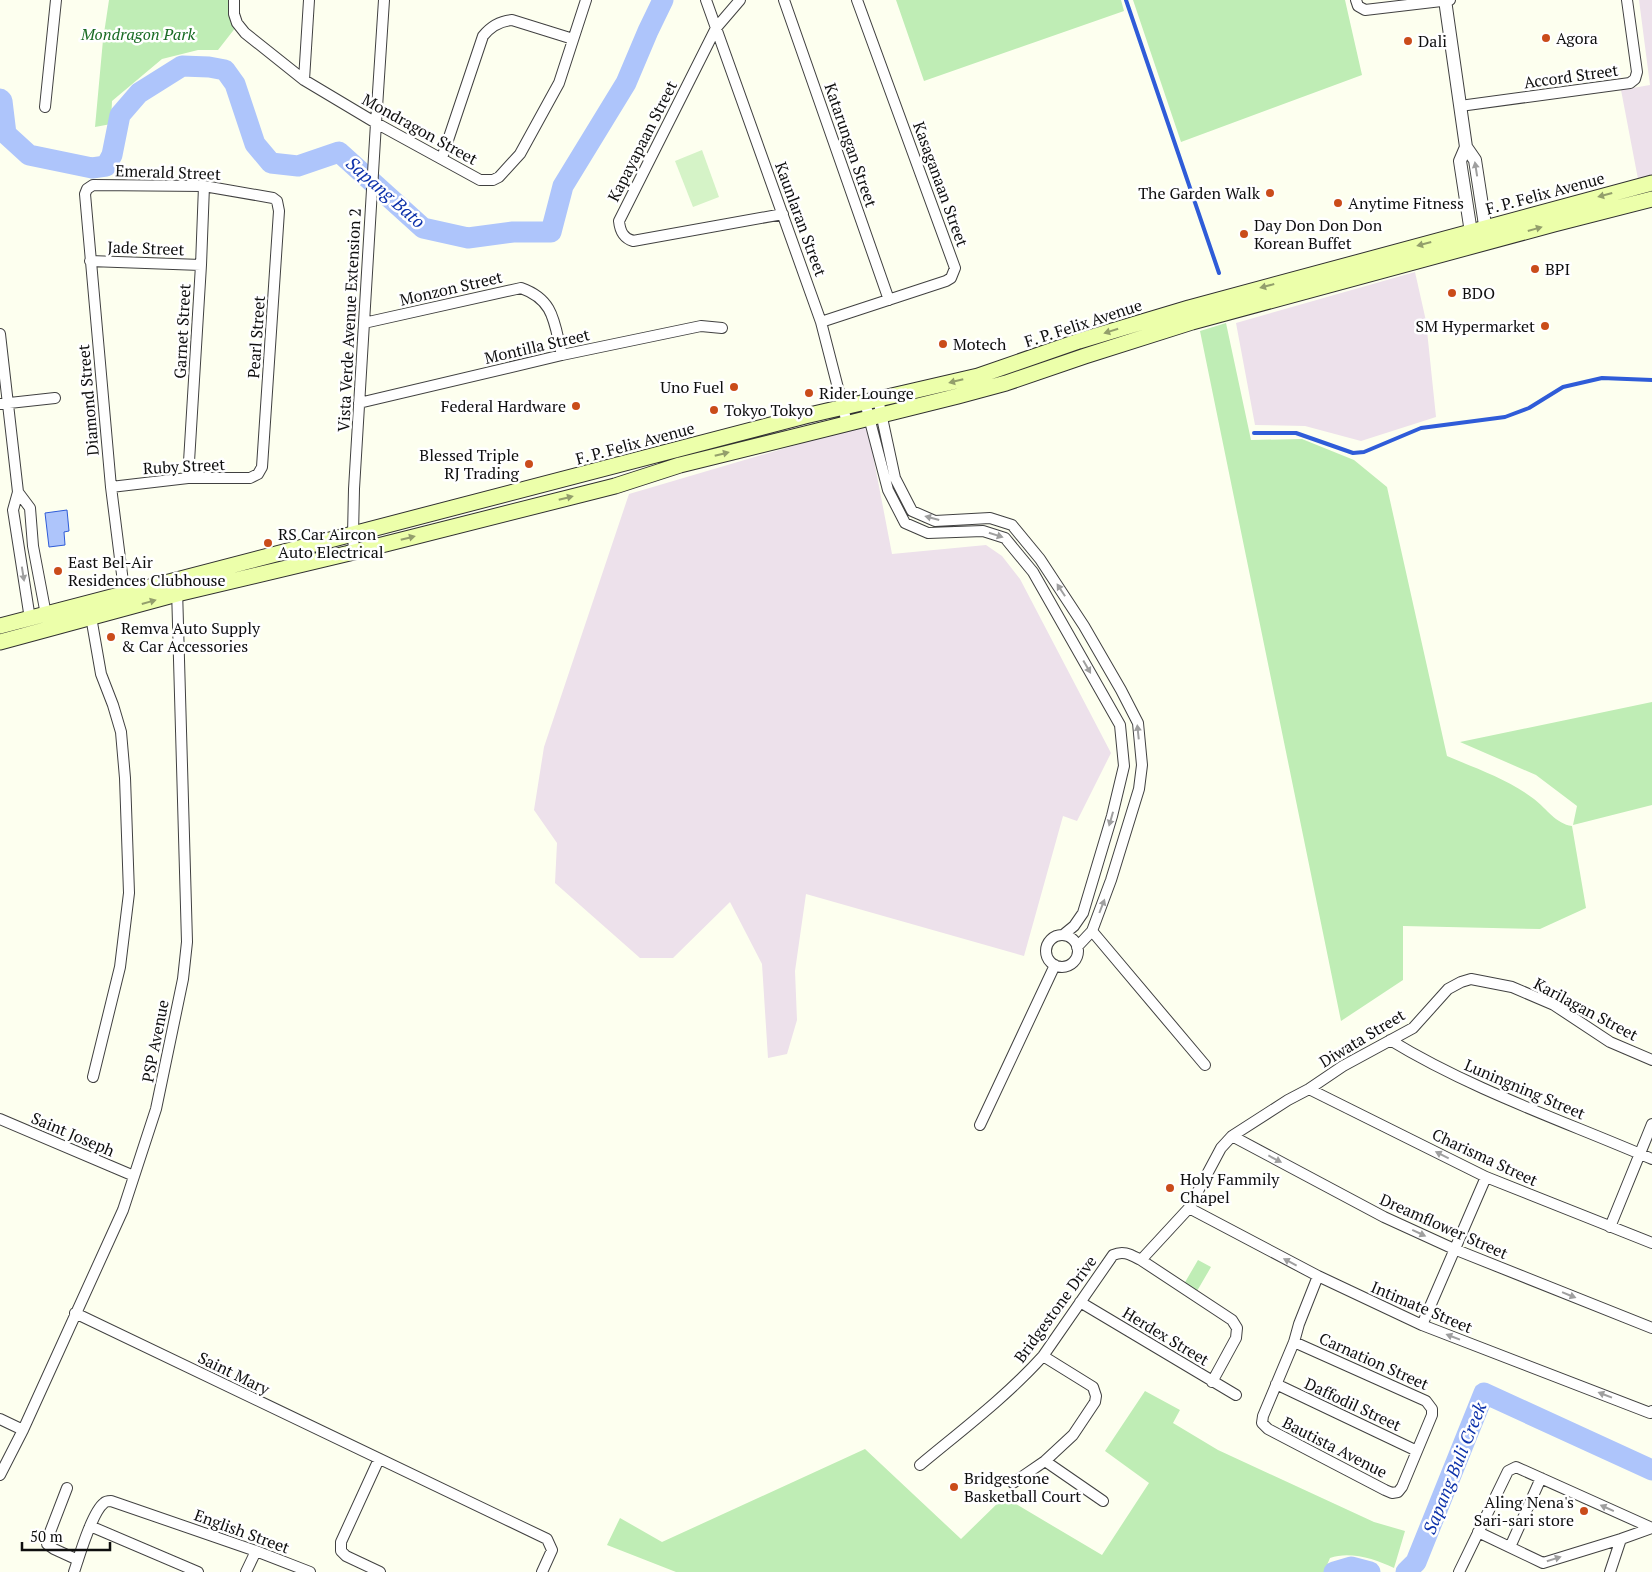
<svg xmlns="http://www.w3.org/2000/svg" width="1652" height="1572" font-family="'PT Serif',serif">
<rect width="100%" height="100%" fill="#fdffef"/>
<path fill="#ede1eb" d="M1639,0H1652V175L1638,179L1621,90L1650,85Z
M1415,272L1426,321L1436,417L1361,441L1305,426L1255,425L1236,323Z
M867,424L892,554L986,545L1002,556L1020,579L1111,753L1077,821L1063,816L1024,956L806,894L795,971L797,1020L787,1054L768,1058L762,964L730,902L673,958H640L555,883L557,843L534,810L544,747L629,494Z"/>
<path fill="#bfedb5" d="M109,0H231L236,27L218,50H198L162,59L112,101L111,124L95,127L103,40Z
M896,0H1121L1124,11L924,81Z
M1133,0H1345L1362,75L1181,142Z
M1226,323L1251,440L1302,439L1354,460L1387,487L1447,756C1477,769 1508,779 1534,799C1547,809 1556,824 1572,826L1586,908L1540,929L1403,926V980L1341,1021L1200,331Z
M1652,702V805L1573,825L1577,806L1536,775L1460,742Z
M1198,1260L1211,1267L1197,1291L1184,1284Z
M1145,1391L1180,1410L1173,1423L1218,1450L1374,1522L1405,1531L1394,1568C1375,1559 1350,1551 1330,1558L1324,1572H676L607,1545L620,1518L662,1542L865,1449L961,1539L1004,1497L1102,1555L1149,1483L1105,1451Z"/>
<path fill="#d5f3c7" d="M702,150L719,197L693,207L675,161Z"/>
<path fill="#aec5fb" stroke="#2f5cd8" d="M67,510L69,531L64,532L65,545L49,547L45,513Z"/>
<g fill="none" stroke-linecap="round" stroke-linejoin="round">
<path stroke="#2f5cd8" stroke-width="4" d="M1126,0L1219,273
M1254,433H1296L1353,453L1364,452L1421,428L1505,417L1529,408L1563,387L1602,378L1652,380"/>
<path stroke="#aec5fb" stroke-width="21" d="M0,99L2,101L6,134L29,155L92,168L106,166L112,155L120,115L139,93L182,66L209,67L225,70L235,84L255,144L271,163L298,166L339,152L423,228L468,238L513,232H551L563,186L626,83L648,31L663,0
M1334,1572L1351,1567L1370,1572
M1406,1572L1416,1562L1484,1393L1652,1470"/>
<g stroke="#414141" stroke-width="12">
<path id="minor" d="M234,0V14L237,23L245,33L304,80L376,123L480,180H493L499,177L520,154L559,83L586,0
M706,0L821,322L847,423
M740,0L716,28L619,221C620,231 623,238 633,241L783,214
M784,0L889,300
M1356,0L1358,6L1365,10L1450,0
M304,80L309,0
M1460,106L1630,83L1635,79L1637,72L1627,0
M45,107L56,0
M442,158L483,36C491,26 500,21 512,20L573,39
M90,261L201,265
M821,322L946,281L951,278L955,268L857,0
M364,323L521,288C555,300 554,323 562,355
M0,334L18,492L13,510L30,619
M878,399L895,478L912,511L935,521L990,518L1012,525L1040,559L1084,626L1121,690L1138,723L1142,765L1139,789L1111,880L1092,931L1077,947
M865,402L888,490L905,523L928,533L983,531L1005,538L1033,572L1120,725L1124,766L1112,816L1083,913L1074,926L1063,935
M359,403L562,355L701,326L722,328
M0,404L55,398
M188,478L201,265L204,186
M111,487L188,478H250L258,474L262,467L279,211L277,201L273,198L204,186L93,185L87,189L85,194L111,487L125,598
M18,492L30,508L33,546L47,620
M354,552L353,535L354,489L376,123L384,0
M90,611L101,674L113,705L121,732L125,778L129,893L120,967L93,1077
M1092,931L1205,1065
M1046 951a16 16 0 1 1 32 0a16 16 0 1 1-32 0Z
M1390,1040C1472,1090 1564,1121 1652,1159
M1309,1089L1486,1177L1652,1243
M0,1119L134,1176
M980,1125L1055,965
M1232,1136L1384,1217L1454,1249L1652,1328
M1189,1208L1318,1276L1422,1325L1650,1413L1652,1411
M1610,1227L1652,1124
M1141,1260L1232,1320L1237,1328L1236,1338L1212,1382
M1080,1302L1236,1395
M75,1313L547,1539L552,1550L542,1572
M1422,1325L1486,1177
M1294,1342L1426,1401L1432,1409V1415L1402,1487L1398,1492L1392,1493L1385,1490L1268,1429L1262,1423L1263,1416L1294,1342L1299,1324L1318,1276
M1276,1384L1417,1451
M0,1419L23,1430
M379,1459L341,1542V1551L346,1556L380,1572
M1045,1461L1103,1501
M920,1465C962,1430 1006,1397 1043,1356L1113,1255C1124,1250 1131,1255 1141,1260L1189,1208L1221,1148L1232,1136L1288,1100L1309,1089L1343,1066L1413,1028L1448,989L1461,982L1471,979L1512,987L1554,1005L1610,1042L1652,1060
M0,1475L23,1430L123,1210L156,1109L183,979L187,942L177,589
M1013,1483L1045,1461L1073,1435L1095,1402L1096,1396L1093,1387L1043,1356
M67,1488L47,1540V1544L54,1549L78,1560
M90,1526L198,1572
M1478,1532L1543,1563L1621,1539L1652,1528
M1510,1547L1541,1478
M74,1572C79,1557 92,1512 104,1503C106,1501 108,1501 111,1501L256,1551L310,1572
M246,1572L256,1551
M1459,1572L1508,1471L1516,1467L1652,1528
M1610,1572L1621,1539"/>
</g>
<g stroke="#414141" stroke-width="14">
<path id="tertiary" d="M1445,0L1466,147L1475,160L1487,238
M1466,147L1460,161L1472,239"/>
</g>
<g stroke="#303030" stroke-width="17">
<path id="secondary" d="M0,626L805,416L978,376L1079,341L1189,308L1652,183
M0,642L177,594L354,552L615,486L680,465L958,396L1006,383L1085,356L1192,322L1554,224L1652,199"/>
</g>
<use href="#minor" stroke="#fff" stroke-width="10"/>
<use href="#tertiary" stroke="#fff" stroke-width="12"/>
<use href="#secondary" stroke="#ecffaa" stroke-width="15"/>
</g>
<defs><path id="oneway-solid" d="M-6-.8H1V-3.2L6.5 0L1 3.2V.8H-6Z" transform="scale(1.25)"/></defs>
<g fill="#9f9f9f">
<use href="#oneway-solid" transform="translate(1476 169) rotate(-99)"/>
<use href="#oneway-solid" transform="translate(932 518) rotate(-165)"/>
<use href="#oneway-solid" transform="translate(996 535) rotate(18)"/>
<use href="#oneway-solid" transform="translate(23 574) rotate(81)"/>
<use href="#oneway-solid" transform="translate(1061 590) rotate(-123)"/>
<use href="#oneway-solid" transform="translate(1087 667) rotate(60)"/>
<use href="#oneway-solid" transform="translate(1138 732) rotate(-96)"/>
<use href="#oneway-solid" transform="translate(1111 819) rotate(106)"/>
<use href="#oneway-solid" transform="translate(1102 906) rotate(-69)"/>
<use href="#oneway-solid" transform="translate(1442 1155) rotate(-153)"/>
<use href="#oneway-solid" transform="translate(1275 1159) rotate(28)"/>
<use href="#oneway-solid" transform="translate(1419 1233) rotate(25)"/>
<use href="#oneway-solid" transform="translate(1290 1262) rotate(-152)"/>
<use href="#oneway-solid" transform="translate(1569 1295) rotate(22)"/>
<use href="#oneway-solid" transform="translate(1453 1337) rotate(-159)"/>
<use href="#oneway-solid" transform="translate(1605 1395) rotate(-159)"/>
<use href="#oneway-solid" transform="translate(1607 1508) rotate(-156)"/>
<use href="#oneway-solid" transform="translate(1554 1559) rotate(-17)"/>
</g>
<g fill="#939f6c">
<use href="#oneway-solid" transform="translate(1605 195) rotate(165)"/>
<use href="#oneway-solid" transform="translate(1535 229) rotate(-16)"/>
<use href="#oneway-solid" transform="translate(1424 244) rotate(165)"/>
<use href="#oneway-solid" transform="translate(1267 286) rotate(165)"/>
<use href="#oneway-solid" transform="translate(1111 331) rotate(163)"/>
<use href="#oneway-solid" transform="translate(956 381) rotate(166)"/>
<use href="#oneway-solid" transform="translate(722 454) rotate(-14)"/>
<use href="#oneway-solid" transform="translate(566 498) rotate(-14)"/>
<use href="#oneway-solid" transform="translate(408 538) rotate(-14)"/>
<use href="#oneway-solid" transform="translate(149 602) rotate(-16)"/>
</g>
<g fill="#ca4c1a" stroke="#fff" stroke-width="2">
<circle cx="1546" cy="38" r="5"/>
<circle cx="1408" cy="41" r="5"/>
<circle cx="1270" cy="193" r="5"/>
<circle cx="1338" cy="203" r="5"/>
<circle cx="1244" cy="234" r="5"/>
<circle cx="1535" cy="269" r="5"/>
<circle cx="1452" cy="293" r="5"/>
<circle cx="1545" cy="326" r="5"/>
<circle cx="943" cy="344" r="5"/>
<circle cx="734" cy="387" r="5"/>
<circle cx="809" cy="393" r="5"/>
<circle cx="576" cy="406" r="5"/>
<circle cx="714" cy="410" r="5"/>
<circle cx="529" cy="464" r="5"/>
<circle cx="268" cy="543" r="5"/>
<circle cx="58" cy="571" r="5"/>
<circle cx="111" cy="637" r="5"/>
<circle cx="1170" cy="1188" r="5"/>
<circle cx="954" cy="1487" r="5"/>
<circle cx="1584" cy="1511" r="5"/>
</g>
<g text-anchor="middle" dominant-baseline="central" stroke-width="5" stroke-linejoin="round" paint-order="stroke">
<g font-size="16" font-style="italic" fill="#186b23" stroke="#fff">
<text x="138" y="34">Mondragon Park</text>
</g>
<g font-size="16" fill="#0e0e0e" stroke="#fff" text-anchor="start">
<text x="1556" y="38">Agora</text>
<text x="1418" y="41">Dali</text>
<text x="1260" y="193" text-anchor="end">The Garden Walk</text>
<text x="1348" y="203">Anytime Fitness</text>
<text x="1254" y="225">Day Don Don Don<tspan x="1254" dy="18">Korean Buffet</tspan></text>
<text x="1545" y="269">BPI</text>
<text x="1462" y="293">BDO</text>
<text x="1535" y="326" text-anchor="end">SM Hypermarket</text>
<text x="953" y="344">Motech</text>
<text x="724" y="387" text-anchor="end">Uno Fuel</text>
<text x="819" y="393">Rider Lounge</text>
<text x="566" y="406" text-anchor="end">Federal Hardware</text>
<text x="724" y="410">Tokyo Tokyo</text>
<text x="519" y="455" text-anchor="end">Blessed Triple<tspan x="519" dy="18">RJ Trading</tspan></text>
<text x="278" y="534">RS Car Aircon<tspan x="278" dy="18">Auto Electrical</tspan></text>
<text x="68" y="562">East Bel-Air<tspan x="68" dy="18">Residences Clubhouse</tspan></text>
<text x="121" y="628">Remva Auto Supply<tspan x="121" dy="18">&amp; Car Accessories</tspan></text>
<text x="1180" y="1179">Holy Fammily<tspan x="1180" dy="18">Chapel</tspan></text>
<text x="964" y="1478">Bridgestone<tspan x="964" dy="18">Basketball Court</tspan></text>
<text x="1574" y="1502" text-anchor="end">Aling Nena's<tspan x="1574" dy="18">Sari-sari store</tspan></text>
</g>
<g font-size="16" fill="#0e0e0e" stroke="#fff">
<text transform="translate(1571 76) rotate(-8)">Accord Street</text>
<text transform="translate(420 129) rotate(29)">Mondragon Street</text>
<text transform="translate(642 141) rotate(-63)">Kapayapaan Street</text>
<text transform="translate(851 145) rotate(71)">Katarungan Street</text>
<text transform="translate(168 172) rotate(2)">Emerald Street</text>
<text transform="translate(941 184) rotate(70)">Kasaganaan Street</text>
<text transform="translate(1545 193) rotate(-15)">F. P. Felix Avenue</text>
<text transform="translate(801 219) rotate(70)">Kaunlaran Street</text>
<text transform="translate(146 248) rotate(2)">Jade Street</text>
<text transform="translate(451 288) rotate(-13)">Monzon Street</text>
<text transform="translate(349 320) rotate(-87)">Vista Verde Avenue Extension 2</text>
<text transform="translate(1083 323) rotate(-18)">F. P. Felix Avenue</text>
<text transform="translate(182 331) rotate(-87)">Garnet Street</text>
<text transform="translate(256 337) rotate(-86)">Pearl Street</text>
<text transform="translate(537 346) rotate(-13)">Montilla Street</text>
<text transform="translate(88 400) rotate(-95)">Diamond Street</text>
<text transform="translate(635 443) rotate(-15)">F. P. Felix Avenue</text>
<text transform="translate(184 466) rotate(-3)">Ruby Street</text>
<text transform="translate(1586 1009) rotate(28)">Karilagan Street</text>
<text transform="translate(1362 1038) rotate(-31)">Diwata Street</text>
<text transform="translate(155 1041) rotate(-79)">PSP Avenue</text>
<text transform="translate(1525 1089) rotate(23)">Luningning Street</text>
<text transform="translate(73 1134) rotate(23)">Saint Joseph</text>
<text transform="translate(1485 1157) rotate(25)">Charisma Street</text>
<text transform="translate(1444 1226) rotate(24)">Dreamflower Street</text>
<text transform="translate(1422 1307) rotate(23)">Intimate Street</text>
<text transform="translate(1055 1309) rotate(-54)">Bridgestone Drive</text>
<text transform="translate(1166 1336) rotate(31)">Herdex Street</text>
<text transform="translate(1374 1361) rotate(24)">Carnation Street</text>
<text transform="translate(234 1373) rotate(26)">Saint Mary</text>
<text transform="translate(1353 1404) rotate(25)">Daffodil Street</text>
<text transform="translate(1335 1447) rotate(27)">Bautista Avenue</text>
<text transform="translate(242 1531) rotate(20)">English Street</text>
</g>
<g font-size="18" font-style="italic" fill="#0c31aa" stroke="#fff">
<text transform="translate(386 192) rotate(41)">Sapang Bato</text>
<text transform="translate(1454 1468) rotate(-68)">Sapang Buli Creek</text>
</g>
</g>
<path d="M22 1542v8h88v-8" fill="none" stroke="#0e0e0e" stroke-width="2.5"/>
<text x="30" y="1542" font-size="15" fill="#0e0e0e" stroke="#ffffff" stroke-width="4" paint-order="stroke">50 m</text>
</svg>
